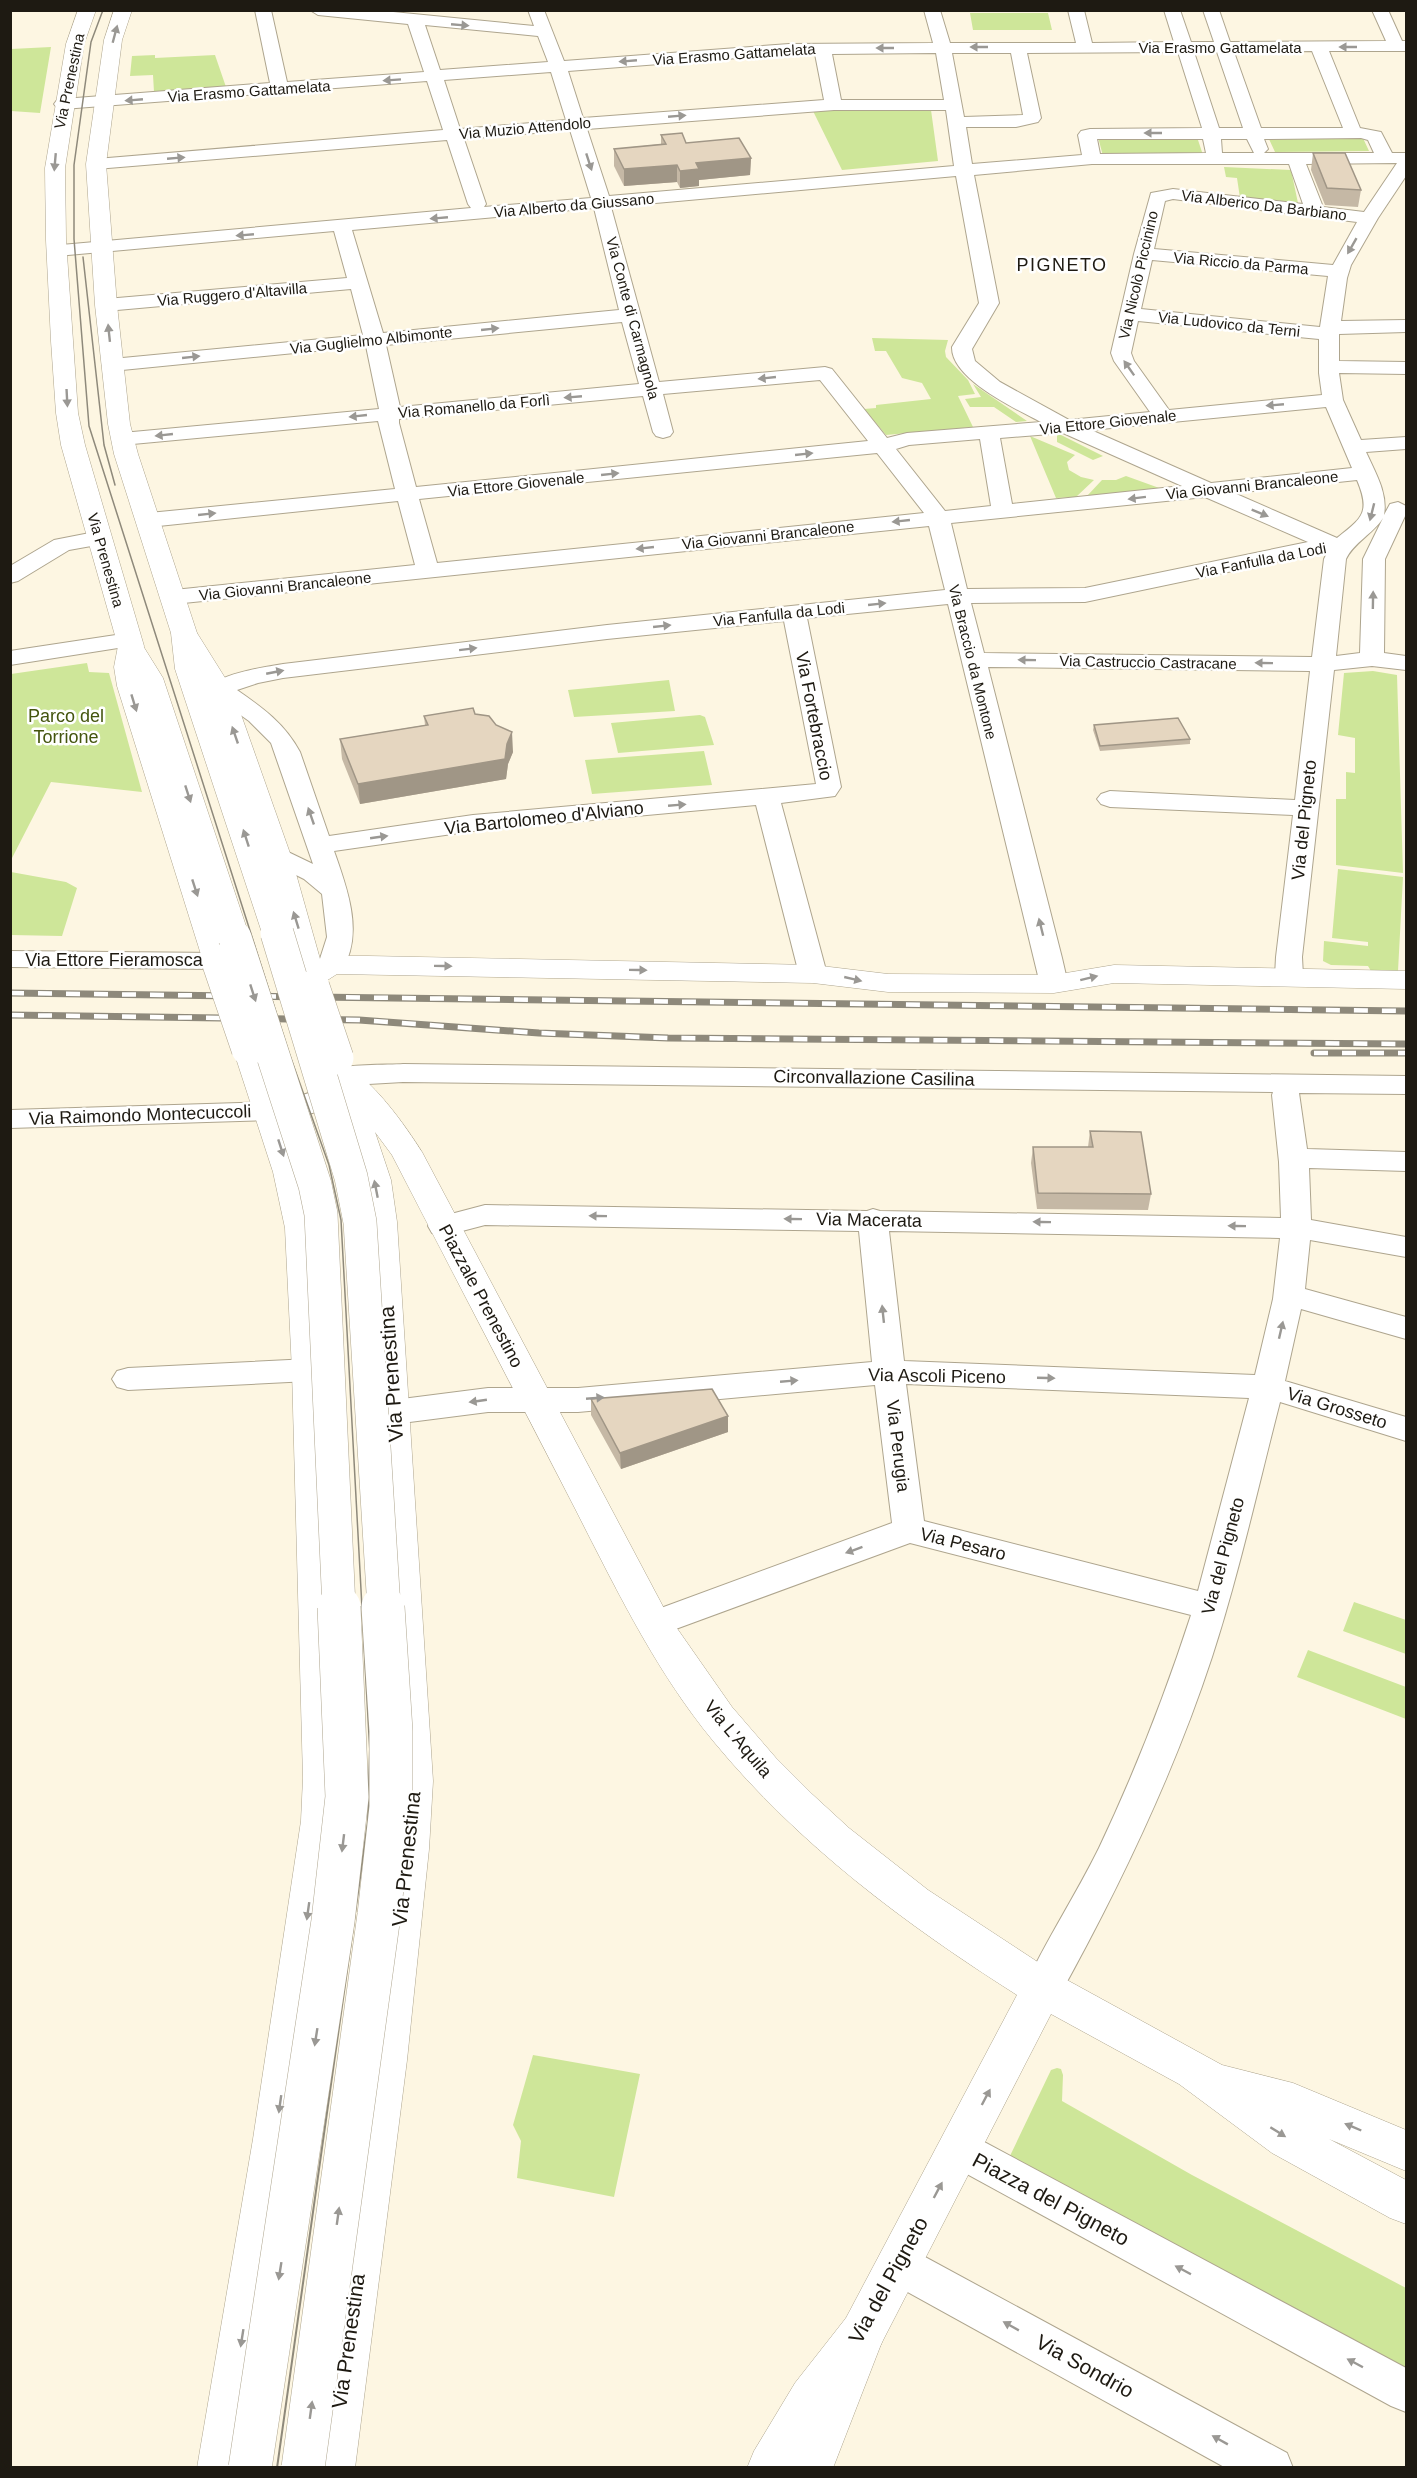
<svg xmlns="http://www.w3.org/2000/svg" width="1417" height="2478" font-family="Helvetica,sans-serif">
<rect width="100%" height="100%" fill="#fdf6e2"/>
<path fill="#cee699" d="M970,13H1048L1052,30H973Z
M51,47L40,113L11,111V49Z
M155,55V58L215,55L226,87L154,92L153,75L130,76L132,56Z
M931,110L938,161L842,170L813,111Z
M1362,136L1369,151L1275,152L1268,137Z
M1098,137H1197L1203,155L1172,153L1103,156Z
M1224,167L1291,170L1298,203L1240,198L1237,178L1226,177Z
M872,338L948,340L945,351L946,357L968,380L975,394L958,396L973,427L886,435L864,409L876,408V405L931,399L922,383L902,378L886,351H875Z
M973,384L1027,421L1016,422L994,407H970L965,399L981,397Z
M1057,433L1103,456L1093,460L1057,442Z
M1030,436L1075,455L1067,462L1069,470L1081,477L1094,480L1076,497L1056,498Z
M1126,476L1162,489L1087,496L1102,480H1116Z
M87,663L89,672L109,673L142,792L51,782L11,860V674Z
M1373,671L1397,675L1403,873L1336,865V799H1346V772L1355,773V738L1338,735L1344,673Z
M669,680L675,711L574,717L568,690Z
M700,715L705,717L714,745L618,753L611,723Z
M704,751L712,785L592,794L585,760Z
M1338,869L1403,877L1398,971H1371L1368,966L1331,965L1323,961L1324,941L1368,946V942L1332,938Z
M11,872L66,882L77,888L62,936L11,935Z
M1354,1602L1406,1620V1654L1343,1631Z
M1308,1650L1406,1687V1719L1297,1677Z
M533,2055L640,2074L614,2197L517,2178L521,2141L513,2125Z
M1057,2068L1061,2069L1063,2075L1062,2101L1192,2175L1406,2288V2371L1009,2158L1051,2070Z"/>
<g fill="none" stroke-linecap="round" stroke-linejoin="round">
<g stroke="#aea58e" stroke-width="2">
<path id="minor" d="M255,10H271L287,82L424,72L408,24L318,15L310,10H373L534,26L528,10H544L564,61L789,44L933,43L924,10H940L950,43H1076L1068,10H1084L1092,43L1174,42L1164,10H1180L1191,42H1214L1203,10H1219L1230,42L1386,41L1372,10H1388L1402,41H1406V51H1329L1360,128L1381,132L1392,153H1406V176L1378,218L1351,265L1347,278L1341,321L1406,320V332L1339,334V361L1406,362V374L1339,373L1343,400L1361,440L1406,437V449L1366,452C1375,472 1388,493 1384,515L1390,504L1398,502L1406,506V514L1385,559L1384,653L1406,656V670L1372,666L1334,670L1302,957L1303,976L1299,982L1289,984L1279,982L1275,976L1276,957L1293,815L1110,807L1101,804L1097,799L1101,794L1110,791L1295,800L1310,671L988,667L1062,958L1068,984L1064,990L1054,992L1044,990L1040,984L948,604L807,618L841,787L835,796L781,803L827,974L823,980L813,982L803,980L799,974L756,805L473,831L334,851C347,888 365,935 341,971L331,973L321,971L318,965L327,937L322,894L304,879L268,861L264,856L268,851L277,848L286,851L313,864L271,743L249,721L211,694L207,689C218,674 265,667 283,664L607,625L945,590L929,526L174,604L166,602L163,597L166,592L174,590L415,565L398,501L149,527L141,525L138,520L141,515L149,513L395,489L378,421L122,445L115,443L112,439L115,435L122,433L379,409L366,346L112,371L105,369L102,365L105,361L112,359L363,335L351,289L106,311L99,309L96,305L99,301L106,299L347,278L334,231L57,256L50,254L48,250L50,246L471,208L468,204L447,140L96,169L90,168L87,164L90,160L96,159L443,130L427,81L63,109L57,108L54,104L57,100L63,99L270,83ZM425,25L538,36L548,62L440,70ZM1312,51L1343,128H1261L1234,52ZM1178,52L1202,128L1090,129L1081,131L1078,135L1082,155L972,164L966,127H1016L1038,122L1041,118L1027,53ZM1194,52H1217L1243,128H1219ZM936,53L944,100H841L832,54ZM952,53H1011L1023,115L964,117ZM789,54H815L824,100L583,118L568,71ZM551,72L566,120L460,129L444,80ZM834,110H946L954,166L609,196L587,129ZM570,130L591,198L484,207L486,204L464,139ZM1361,138L1368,140L1374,153H1264L1268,149L1264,139ZM1097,139H1203L1206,153L1100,154ZM1221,139H1247L1254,153H1222ZM1397,163L1364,212L1323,207L1306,164ZM1092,164H1289L1303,204L1173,189L1151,193L1134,254L1111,353L1114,361L1150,412L1069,420L1000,382L975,361L972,349L999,303L974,175ZM956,176L979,303L952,347C951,379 1016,409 1041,422L907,433L887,438L832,369L825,367L659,382L611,207ZM1173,199L1357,222L1333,265L1154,249L1165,201ZM594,208L619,310L383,333L352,230ZM1152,260L1328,276L1320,327L1141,309ZM1138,321L1319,339V373L1322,395L1169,410L1134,361L1131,353ZM622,322L639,384L400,407L386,345ZM820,380L868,441L416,487L399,423V419L643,396L653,432L656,436L663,438L670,436L673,432L663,394ZM1326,407L1352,468L1211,483L1091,430ZM1063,433L1182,486L1012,504L1000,438ZM980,439L991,506L945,511L896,449L909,445ZM877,453L924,513L437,563L419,499ZM1357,480C1371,513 1362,518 1337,538L1234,493ZM1205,497L1308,542L1085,588L967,589L951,523ZM1383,518L1363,559L1360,653L1336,656L1346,559C1354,542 1373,534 1383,518ZM1318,553H1327L1324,559L1312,657L984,653L971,603L1085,602ZM784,621L816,784L473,815L329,836L300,752C285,724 263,708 237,690L258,683L283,678L607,639Z
M100,531L108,533L111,538L108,543L69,550L18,581L10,583V566L54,540Z
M129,633L137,635L141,640L137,645L10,665V651Z
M10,951L218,953L227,955L231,961L227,967L218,969L10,967Z
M403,1064L1406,1076V1094L1299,1093L1307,1149L1406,1152V1171L1309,1168L1311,1220L1406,1237V1257L1310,1240L1305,1289L1406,1317V1339L1301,1309L1285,1381L1406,1417V1441L1280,1402C1258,1487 1239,1574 1212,1657C1173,1776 1118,1890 1057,2000L1043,2005L1029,2000L1024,1988C1046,1940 1076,1895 1099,1848C1135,1772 1165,1695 1191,1615L910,1543L654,1637L642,1633L637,1624L642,1615L892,1523L875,1385L578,1412H488L394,1424L383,1420L378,1412L383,1404L394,1400L488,1388H578L872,1362L859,1231L485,1225L443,1236L432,1233L428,1226L432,1219L485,1205L867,1211L873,1209L880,1211L1281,1218L1279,1162L1272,1095L1273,1092L403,1082L351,1085C336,1108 308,1119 281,1115L279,1118L269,1120L10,1128V1110L271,1102L273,1099C289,1095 303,1099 318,1088C324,1083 327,1073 332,1070C341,1064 390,1065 403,1064ZM889,1231L1280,1238L1273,1299L1255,1375L904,1361ZM906,1384L1249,1398L1198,1591L924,1521Z
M309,1359L320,1362L325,1370L320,1378L309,1381L128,1390L117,1387L112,1379L117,1371L128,1368Z
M959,2131L973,2136L1406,2368V2412L1391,2406L945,2162L939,2149L945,2136Z
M899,2245L914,2251L1287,2453L1293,2468H1226L884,2279L878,2265L884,2251Z"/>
</g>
<g stroke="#aea58e" stroke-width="1">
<path id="major" d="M78,10H96L84,44L65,168L66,240L73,341L78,413L85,445L144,646L140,667L143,686L233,961L228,967L218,970L208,967L203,961L117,686L114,667L118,646L61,445L56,413L51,341L46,240L45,168L66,44Z
M114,10H132L122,40L106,164L117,305L130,424L138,454L197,633L232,689L291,856L320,959L331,956H368L813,965L888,974L1054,975L1114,965L1406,971V989L1114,983L1054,993L888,992L813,983L337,974L326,981L328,987L324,994L313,996L302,994L298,987L263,856L206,689L171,633L114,454L108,424L95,305L86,164L104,40Z
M248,1039L259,1042L263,1049L305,1172L317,1228L326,1370L343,1778L341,1821L297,2139L245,2468H197L253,2139L301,1821L303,1778L292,1370L285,1228L273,1172L233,1049L237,1042Z
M342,1066C369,1073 407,1128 422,1152L667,1614L732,1707L776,1758L812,1794L849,1828L928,1890L1056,1974L1222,2065L1293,2083L1406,2130V2171L1329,2139L1406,2180V2224L1390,2218L1272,2153L1179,2084L1051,2014L878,2350L829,2415L798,2468H747L754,2451L795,2383L846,2318L1017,1995C905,1924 799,1845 714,1742C652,1667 611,1578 567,1493C509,1380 450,1268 392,1155L375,1132L391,1180L397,1222L433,1781L429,1849L407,2060L355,2468H307L363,2060L389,1849L393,1781L365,1222L359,1180L327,1076L331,1069Z"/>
</g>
<g stroke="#aea58e" stroke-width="1">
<path id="highway" d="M184,625L193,628L197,633L201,669L292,933L287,939L277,942L267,939L262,933L175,669L171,633L175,628Z
M131,638L140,641L163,678L250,938L245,944L235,947L225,944L220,938L137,678L118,646L122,641Z
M862,2312L878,2318L885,2334L833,2468H785L846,2318Z"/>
</g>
<use href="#minor" fill="#fff" fill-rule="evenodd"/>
<use href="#major" fill="#fff" fill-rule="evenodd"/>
<use href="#highway" fill="#fff" fill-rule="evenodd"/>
<path stroke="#8e897b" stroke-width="1.5" d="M103,10L91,42L74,165V239L89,426L289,1053L329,1165L341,1220L362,1608
M83,257L104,445L115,485
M365,1504L370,1591"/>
<path stroke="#8e897b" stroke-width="2" d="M277,2468L368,1821L370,1749L362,1607
M289,2468L373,1868L379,1779"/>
<g stroke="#8e897b" stroke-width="7">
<path id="rail" d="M10,993L1406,1011
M10,1015L359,1020L539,1033L668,1038L1406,1044
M1314,1053H1406"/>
</g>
<use href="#rail" stroke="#fff" stroke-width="4.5" stroke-dasharray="14" stroke-linecap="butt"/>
<g stroke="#aea58e" stroke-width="34" stroke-linecap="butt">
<path id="major-bridge" d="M218,961L248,1049
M313,987L337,1058"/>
</g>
<g stroke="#aea58e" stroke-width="34" stroke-linecap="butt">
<path id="highway-bridge-far1" d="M277,933L351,1177L360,1222L384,1608
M235,938L315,1185L321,1214L339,1608"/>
</g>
<g stroke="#aea58e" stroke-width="44" stroke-linecap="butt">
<path id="highway-bridge" d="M250,2468L333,1921L347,1797L339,1607
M303,2468L379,1915L391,1807V1731L383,1607"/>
</g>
<use href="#major-bridge" stroke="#fff" stroke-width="33"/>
<use href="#highway-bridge-far1" stroke="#fff" stroke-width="33"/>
<use href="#highway-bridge" stroke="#fff" stroke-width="43"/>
</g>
<path fill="#c5b8a5" d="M661,135L686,143L751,158L750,175L699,180V186L680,188L677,182L624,186L614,166V149L661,144Z
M1313,153L1361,190L1358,207L1325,205L1311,170Z
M475,714L513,752L508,764L506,779L360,804L342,759L340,739L425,725L424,716Z
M1094,725L1190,739V744L1100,751L1093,730Z
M1090,1131L1151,1194L1148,1210L1037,1209L1031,1163L1033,1147H1088Z
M591,1399L728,1432L621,1469L591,1415Z"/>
<path fill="#a09686" d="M751,158L750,175L699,180V186L680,188V171L696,163Z
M677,165V182L624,186V169Z
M512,732L513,752L508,764L506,779L360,804L358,784L507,744Z
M728,1416V1432L621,1469L620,1453Z"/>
<path fill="#e5d6c0" stroke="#a09686" stroke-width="1.5" d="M682,133L686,143L739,138L751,158L696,163L699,169L680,171L677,165L624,169L614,149L666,144L661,135Z
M1313,153H1345L1361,190L1327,188Z
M473,708L475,714L489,716L496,725L512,732L507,744L505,759L358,784L340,739L428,725L424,716Z
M1178,718L1190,739L1100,746L1094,725Z
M1090,1131L1141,1132L1151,1194L1038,1193L1033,1147H1093Z
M712,1389L728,1416L620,1453L591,1399Z"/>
<defs><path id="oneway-solid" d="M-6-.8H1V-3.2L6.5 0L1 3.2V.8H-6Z" transform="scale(1.5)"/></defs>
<g fill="#9a9894">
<use href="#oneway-solid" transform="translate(460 25) rotate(5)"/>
<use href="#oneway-solid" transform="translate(115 34) rotate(-75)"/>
<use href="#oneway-solid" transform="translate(979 47) rotate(180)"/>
<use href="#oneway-solid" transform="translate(1348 47) rotate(180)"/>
<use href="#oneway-solid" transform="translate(885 48) rotate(180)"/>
<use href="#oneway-solid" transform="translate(628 61) rotate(175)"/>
<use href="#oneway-solid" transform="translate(392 80) rotate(176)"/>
<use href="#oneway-solid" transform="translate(134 100) rotate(175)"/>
<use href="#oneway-solid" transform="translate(677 116) rotate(-5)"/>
<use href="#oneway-solid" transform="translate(1153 133) rotate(180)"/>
<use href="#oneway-solid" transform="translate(176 158) rotate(-5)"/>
<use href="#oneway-solid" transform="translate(55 162) rotate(95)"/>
<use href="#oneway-solid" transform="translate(589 162) rotate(72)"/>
<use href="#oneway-solid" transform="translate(439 218) rotate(175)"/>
<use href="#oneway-solid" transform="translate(245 235) rotate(175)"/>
<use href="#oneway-solid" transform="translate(1352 246) rotate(120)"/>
<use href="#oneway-solid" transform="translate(490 329) rotate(-6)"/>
<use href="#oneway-solid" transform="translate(109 333) rotate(-96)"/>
<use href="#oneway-solid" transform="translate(191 357) rotate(-6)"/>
<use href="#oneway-solid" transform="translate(1129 368) rotate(-125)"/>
<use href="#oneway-solid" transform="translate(767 378) rotate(174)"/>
<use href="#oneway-solid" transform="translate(573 397) rotate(175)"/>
<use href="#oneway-solid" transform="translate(67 398) rotate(87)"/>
<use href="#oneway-solid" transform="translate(1275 405) rotate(175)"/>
<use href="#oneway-solid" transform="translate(358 416) rotate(174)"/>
<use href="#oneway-solid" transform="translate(164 435) rotate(174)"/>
<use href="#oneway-solid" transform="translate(804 454) rotate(-6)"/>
<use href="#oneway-solid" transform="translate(610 474) rotate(-6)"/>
<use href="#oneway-solid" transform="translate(1137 498) rotate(173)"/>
<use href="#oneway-solid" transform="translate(1372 512) rotate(104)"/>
<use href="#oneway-solid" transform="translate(1260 513) rotate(22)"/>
<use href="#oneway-solid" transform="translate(207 514) rotate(-6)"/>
<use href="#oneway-solid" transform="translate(901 521) rotate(174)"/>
<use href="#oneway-solid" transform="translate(645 548) rotate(174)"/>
<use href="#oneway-solid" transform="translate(1373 600) rotate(-89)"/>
<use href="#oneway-solid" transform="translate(877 604) rotate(-6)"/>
<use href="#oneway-solid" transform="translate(662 626) rotate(-6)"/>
<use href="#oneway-solid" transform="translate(468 649) rotate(-7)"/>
<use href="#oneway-solid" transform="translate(1027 660) rotate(-179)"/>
<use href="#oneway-solid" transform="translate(1264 663) rotate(-179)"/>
<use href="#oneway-solid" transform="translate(275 672) rotate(-11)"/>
<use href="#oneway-solid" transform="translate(134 703) rotate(73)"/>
<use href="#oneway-solid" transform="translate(235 735) rotate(-109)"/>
<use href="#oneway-solid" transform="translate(188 794) rotate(72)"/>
<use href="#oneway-solid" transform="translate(677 805) rotate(-5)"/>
<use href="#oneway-solid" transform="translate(311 816) rotate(-109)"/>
<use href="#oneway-solid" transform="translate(379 837) rotate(-8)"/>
<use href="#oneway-solid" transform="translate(246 838) rotate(-108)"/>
<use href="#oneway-solid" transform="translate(195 888) rotate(72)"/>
<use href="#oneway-solid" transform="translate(296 920) rotate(-107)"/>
<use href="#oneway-solid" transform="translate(1041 927) rotate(-104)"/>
<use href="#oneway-solid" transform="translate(443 966) rotate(1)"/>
<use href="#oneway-solid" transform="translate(638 970) rotate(1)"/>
<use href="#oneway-solid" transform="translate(1089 978) rotate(-14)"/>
<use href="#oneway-solid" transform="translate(853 979) rotate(13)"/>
<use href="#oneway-solid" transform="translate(253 993) rotate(72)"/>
<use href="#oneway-solid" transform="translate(281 1148) rotate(72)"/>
<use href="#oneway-solid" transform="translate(376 1189) rotate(-101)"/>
<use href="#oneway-solid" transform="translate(598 1216) rotate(-179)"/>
<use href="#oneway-solid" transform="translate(793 1219) rotate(-179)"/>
<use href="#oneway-solid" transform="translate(1042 1222) rotate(-179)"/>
<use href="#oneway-solid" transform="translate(1237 1226) rotate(-179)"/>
<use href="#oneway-solid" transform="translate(883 1314) rotate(-96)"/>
<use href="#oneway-solid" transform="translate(1281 1330) rotate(-77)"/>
<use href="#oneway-solid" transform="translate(1046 1378) rotate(2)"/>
<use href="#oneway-solid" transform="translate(789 1381) rotate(-5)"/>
<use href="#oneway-solid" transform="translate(595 1398) rotate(-5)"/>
<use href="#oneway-solid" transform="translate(478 1401) rotate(172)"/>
<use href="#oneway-solid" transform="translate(854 1550) rotate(160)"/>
<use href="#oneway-solid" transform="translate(343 1843) rotate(97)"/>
<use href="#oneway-solid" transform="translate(308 1911) rotate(98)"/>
<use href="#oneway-solid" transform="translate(316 2037) rotate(99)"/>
<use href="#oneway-solid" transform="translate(986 2097) rotate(-62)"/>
<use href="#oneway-solid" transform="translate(280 2104) rotate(98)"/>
<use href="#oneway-solid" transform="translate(1353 2127) rotate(-157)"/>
<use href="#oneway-solid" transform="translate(1278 2132) rotate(32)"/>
<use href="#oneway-solid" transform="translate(938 2190) rotate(-62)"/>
<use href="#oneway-solid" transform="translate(338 2216) rotate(-82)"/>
<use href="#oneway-solid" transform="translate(1183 2270) rotate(-152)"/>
<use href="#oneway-solid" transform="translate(280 2271) rotate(99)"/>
<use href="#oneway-solid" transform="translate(1011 2326) rotate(-151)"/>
<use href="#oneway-solid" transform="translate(242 2338) rotate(99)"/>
<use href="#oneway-solid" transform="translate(1355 2363) rotate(-152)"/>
<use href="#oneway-solid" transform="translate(311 2410) rotate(-82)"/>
<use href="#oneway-solid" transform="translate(1220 2440) rotate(-151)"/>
</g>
<g text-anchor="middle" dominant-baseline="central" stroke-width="5" stroke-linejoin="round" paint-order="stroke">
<g font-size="15" fill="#1e1a12" stroke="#fff">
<text x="1220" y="47">Via Erasmo Gattamelata</text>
<text transform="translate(734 54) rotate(-4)">Via Erasmo Gattamelata</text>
<text transform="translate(69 81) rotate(-78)">Via Prenestina</text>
<text transform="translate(249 91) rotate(-4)">Via Erasmo Gattamelata</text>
<text transform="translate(525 128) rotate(-5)">Via Muzio Attendolo</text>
<text transform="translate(574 205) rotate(-5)">Via Alberto da Giussano</text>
<text transform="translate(1264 205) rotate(7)">Via Alberico Da Barbiano</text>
<text transform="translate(1241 263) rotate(5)">Via Riccio da Parma</text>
<text transform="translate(1138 275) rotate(-77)">Via Nicolò Piccinino</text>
<text transform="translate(232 294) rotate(-5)">Via Ruggero d'Altavilla</text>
<text transform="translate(633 318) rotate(75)">Via Conte di Carmagnola</text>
<text transform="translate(1229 324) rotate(6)">Via Ludovico da Terni</text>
<text transform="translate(371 340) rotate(-6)">Via Guglielmo Albimonte</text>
<text transform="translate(474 406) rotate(-5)">Via Romanello da Forlì</text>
<text transform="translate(1108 422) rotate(-6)">Via Ettore Giovenale</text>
<text transform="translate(516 484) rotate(-6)">Via Ettore Giovenale</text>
<text transform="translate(1252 485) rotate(-6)">Via Giovanni Brancaleone</text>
<text transform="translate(768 535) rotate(-6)">Via Giovanni Brancaleone</text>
<text transform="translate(106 560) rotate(74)">Via Prenestina</text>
<text transform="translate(1261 560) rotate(-11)">Via Fanfulla da Lodi</text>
<text transform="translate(285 586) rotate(-6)">Via Giovanni Brancaleone</text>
<text transform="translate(779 614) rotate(-6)">Via Fanfulla da Lodi</text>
<text transform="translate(973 662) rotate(76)">Via Braccio da Montone</text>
<text transform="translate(1148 662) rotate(1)">Via Castruccio Castracane</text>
</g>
<g font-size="18" letter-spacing="1.5" fill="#1e1a12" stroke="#fff">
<text x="1062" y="265">PIGNETO</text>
</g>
<g font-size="18" fill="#44550e" stroke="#fff">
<text x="66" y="716">Parco del<tspan x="66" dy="21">Torrione</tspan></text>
</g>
<g font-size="18" fill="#1e1a12" stroke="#fff">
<text transform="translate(814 716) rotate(79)">Via Fortebraccio</text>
<text transform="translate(544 818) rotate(-6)">Via Bartolomeo d'Alviano</text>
<text transform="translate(1304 820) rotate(-84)">Via del Pigneto</text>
<text x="114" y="960">Via Ettore Fieramosca</text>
<text transform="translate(874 1078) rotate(1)">Circonvallazione Casilina</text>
<text transform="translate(140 1115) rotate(-2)">Via Raimondo Montecuccoli</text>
<text transform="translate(869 1220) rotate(1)">Via Macerata</text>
<text transform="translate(481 1296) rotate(62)">Piazzale Prenestino</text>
<text transform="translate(937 1376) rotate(1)">Via Ascoli Piceno</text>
<text transform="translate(1337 1408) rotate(17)">Via Grosseto</text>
<text transform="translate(898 1446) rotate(83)">Via Perugia</text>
<text transform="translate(963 1544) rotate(14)">Via Pesaro</text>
<text transform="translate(1223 1556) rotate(-75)">Via del Pigneto</text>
<text transform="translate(738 1739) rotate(50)">Via L'Aquila</text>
</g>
<g font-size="21" fill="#1e1a12" stroke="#fff">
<text transform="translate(391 1374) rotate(-94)">Via Prenestina</text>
<text transform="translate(406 1859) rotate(-84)">Via Prenestina</text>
<text transform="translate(1051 2199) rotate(28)">Piazza del Pigneto</text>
<text transform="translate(888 2280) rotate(-61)">Via del Pigneto</text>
<text transform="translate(348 2341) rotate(-82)">Via Prenestina</text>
<text transform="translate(1085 2366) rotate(29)">Via Sondrio</text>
</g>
</g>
<rect width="1417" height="2478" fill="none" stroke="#1e1a12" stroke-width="24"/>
</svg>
